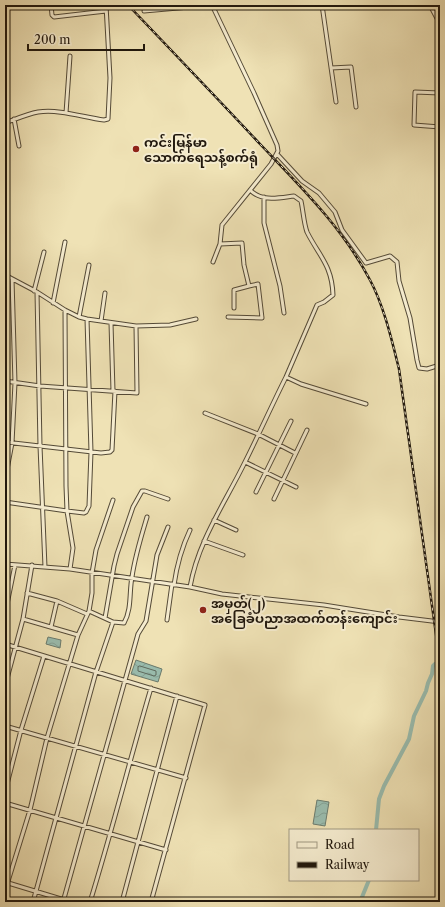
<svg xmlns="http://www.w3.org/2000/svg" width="445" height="907" font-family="'Libre Caslon Text','Noto Sans Myanmar',serif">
<defs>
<pattern id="water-waves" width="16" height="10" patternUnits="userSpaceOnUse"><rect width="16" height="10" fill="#9abdaf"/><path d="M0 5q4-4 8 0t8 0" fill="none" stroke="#84a295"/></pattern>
</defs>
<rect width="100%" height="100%" fill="#efe2b5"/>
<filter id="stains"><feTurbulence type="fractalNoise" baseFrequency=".005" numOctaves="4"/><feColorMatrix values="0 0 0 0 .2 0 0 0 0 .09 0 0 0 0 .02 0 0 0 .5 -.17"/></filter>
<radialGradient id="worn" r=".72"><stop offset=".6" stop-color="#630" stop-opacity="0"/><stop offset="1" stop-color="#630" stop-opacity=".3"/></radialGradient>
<path fill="url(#water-waves)" stroke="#6a7b6e" d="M48,637L61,640L60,648L46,644Z
M136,660L162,669L158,682L131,674Z
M317,800L329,802L325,826L313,824Z"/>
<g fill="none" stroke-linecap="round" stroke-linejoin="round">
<path stroke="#5e6a5e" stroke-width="1" d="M140,666L156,671V675L154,676L138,671V667Z"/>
<path stroke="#9abdaf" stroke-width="4" d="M376,830L379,799L384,786L409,739L414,716L426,691L428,683L432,674L433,666L435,664L440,663
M360,902L369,880"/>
<g stroke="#544a37" stroke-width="5">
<path id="minor" d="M51,5L52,15L54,17L106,11
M212,5L254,93L277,145L278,151L271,164L222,225L220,244L213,262
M322,5L336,102
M338,5H340
M430,5L440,24
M144,11L212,5
M331,68L351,67L356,107
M440,93L415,92L414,125L440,127
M66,113L70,56
M14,119L19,146
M5,123C16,119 27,114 38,112C60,109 82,117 104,120L108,119L110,78L106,5
M439,127L440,107
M277,154L302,181L319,193L335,212L342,230L366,263L390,256L397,262L399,281L410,318L417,360L419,368L427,369L440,365
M250,190C262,202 278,198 294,196L301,201C303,210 304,224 307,232C319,256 332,265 333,295L324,302L317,305L286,377
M264,197V223L280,286L284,313
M220,244L242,243L244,265L249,286L258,284L262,318L228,317
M5,275L37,292L65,310L79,317L87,319L136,326L170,325L196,319
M34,291L44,252
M37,292L40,446L45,567
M53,303L65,242
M234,308V290L249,286
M65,310L66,486L67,511L73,548L70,569
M79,317L89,265
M101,321L105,293
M111,323L113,391
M5,381L40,386L137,393L136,326
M205,413L258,434L295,453
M5,442L101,453L110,452L112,450L115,391
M245,462L296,487
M5,480L12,443L15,383L12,279
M256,492L291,421
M274,499L307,430
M5,502L67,511L84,513L86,512L89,506L91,452L87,319
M214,520L236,530
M204,541L243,555
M5,564L70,569L190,587L222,594L324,605L399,617L440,622
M174,585C177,564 181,549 190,530
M190,587C198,541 225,503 245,462C259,434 272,405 286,377L301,384L366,404
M27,593L57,601L87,614
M89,611L113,622
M5,614L15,565
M105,618L114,566L117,554L133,507L142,491H145L168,499
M23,619L78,635
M167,620L172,584
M51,627L57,601
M5,644L205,705L151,902
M5,686L23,619L32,565
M5,726L186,778
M5,792L21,730L44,656
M5,803L166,850
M5,882L71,902
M5,891L30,810L47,738L78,635L89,611L92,593V573L96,550L113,500
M33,902L96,672L113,622L124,623C132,609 129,592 132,577C135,556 141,537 147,517
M63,902L138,634L146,621L157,555L168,527
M90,902C112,831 130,759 151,688
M122,902L177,696"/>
</g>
<use href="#minor" stroke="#f5eccf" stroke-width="3"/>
<g stroke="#21180d" stroke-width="2.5">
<path id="rail" d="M128,5C172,51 216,97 260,144C301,187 342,227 370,280C384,306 392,341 399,369L440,663"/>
</g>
<use href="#rail" stroke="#f5eccf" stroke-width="1" stroke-dasharray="3" stroke-linecap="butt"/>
</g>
<g fill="#8f2418" stroke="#f5eccf" stroke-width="1.5">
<circle cx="136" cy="149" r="4"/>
<circle cx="203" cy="610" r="4"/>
</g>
<g text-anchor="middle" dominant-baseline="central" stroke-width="4" stroke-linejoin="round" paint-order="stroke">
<g font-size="13" font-weight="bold" fill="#21180d" stroke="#f5eccf" text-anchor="start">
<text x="144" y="142">ကင်းမြန်မာ<tspan x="144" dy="15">သောက်ရေသန့်စက်ရုံ</tspan></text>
<text x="211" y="603">အမှတ်(၂)<tspan x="211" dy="15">အခြေခံပညာအထက်တန်းကျောင်း</tspan></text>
</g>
</g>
<rect width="445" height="907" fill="none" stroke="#efe2b5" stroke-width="20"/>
<rect x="6" y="6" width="433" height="895" fill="none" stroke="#21180d" stroke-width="2"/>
<rect x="10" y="10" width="425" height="887" fill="none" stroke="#21180d"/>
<rect x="289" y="829" width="130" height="52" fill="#f5eccf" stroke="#a09781"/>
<rect x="297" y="842" width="20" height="6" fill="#f5eccf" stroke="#a09781"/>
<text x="325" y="849" font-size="12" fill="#21180d">Road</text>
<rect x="297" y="862" width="20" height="6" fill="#21180d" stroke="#a09781"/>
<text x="325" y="869" font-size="12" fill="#21180d">Railway</text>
<path d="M28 44v6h116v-6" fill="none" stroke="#21180d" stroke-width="2"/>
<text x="34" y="44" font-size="12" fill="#21180d" stroke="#f5eccf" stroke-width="3" paint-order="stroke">200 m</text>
<rect width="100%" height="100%" filter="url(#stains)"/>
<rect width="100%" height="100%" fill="url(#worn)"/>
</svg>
